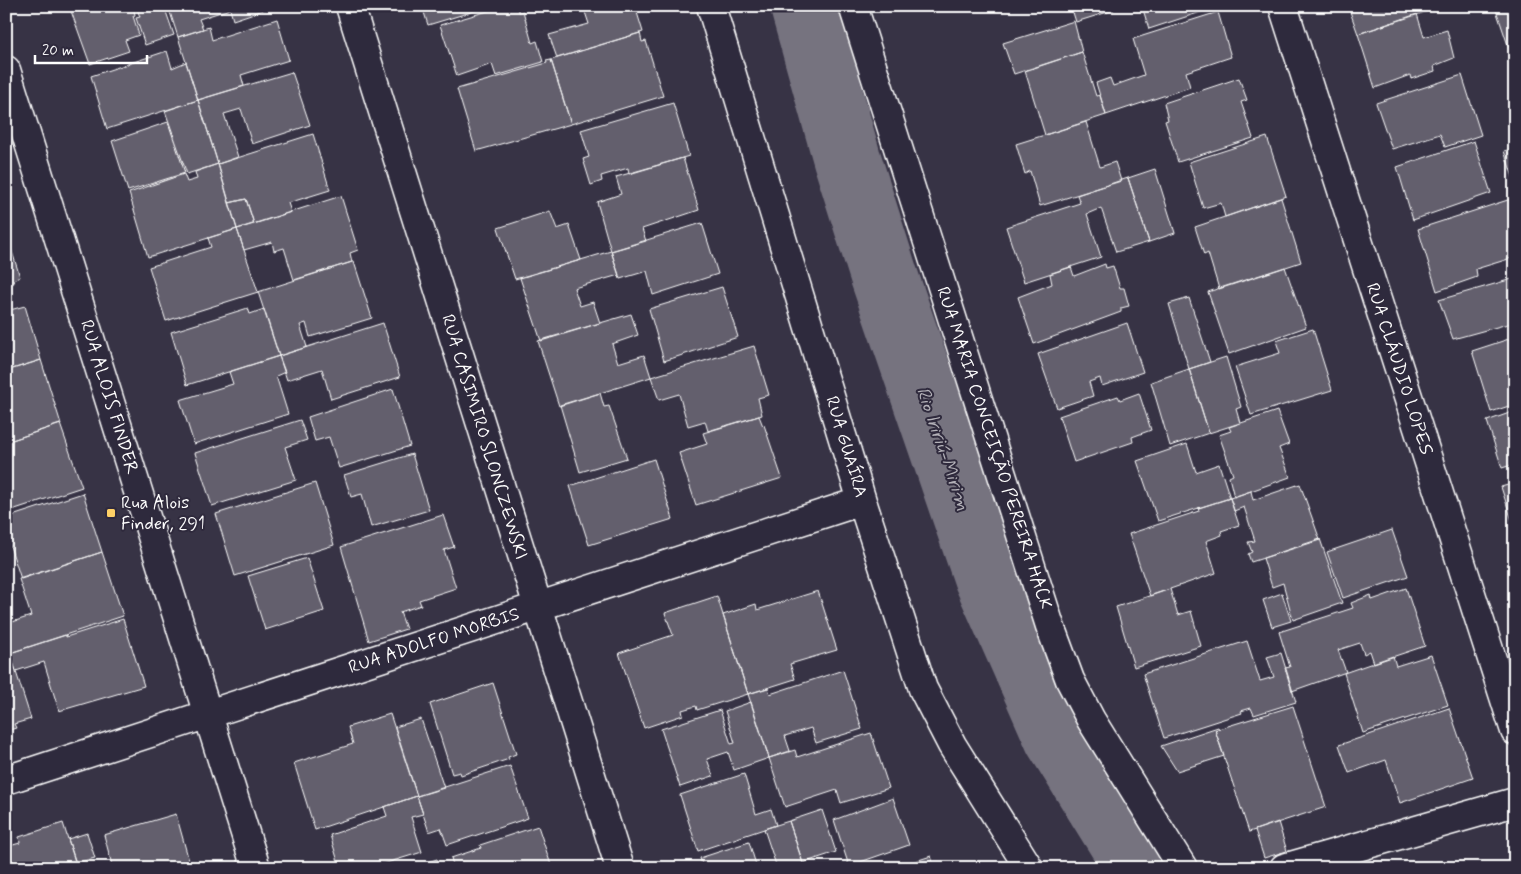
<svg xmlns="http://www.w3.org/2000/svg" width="1521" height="874" font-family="Mynerve,sans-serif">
<rect width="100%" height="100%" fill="#373345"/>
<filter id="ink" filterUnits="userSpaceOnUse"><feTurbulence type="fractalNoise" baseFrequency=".02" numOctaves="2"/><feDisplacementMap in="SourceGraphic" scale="10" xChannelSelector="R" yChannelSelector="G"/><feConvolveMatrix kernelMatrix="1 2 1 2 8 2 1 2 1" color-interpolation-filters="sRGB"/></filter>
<g filter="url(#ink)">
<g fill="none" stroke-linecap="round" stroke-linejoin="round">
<path stroke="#76737f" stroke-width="68" d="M804,6L847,159L884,276L987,576L1058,737L1139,868"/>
</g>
<path fill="#635f6d" stroke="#fff" d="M87,6H133L135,15L133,16L139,35L125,40L129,51L90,64L71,11Z
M136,6H164L174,35L145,45L136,18L140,17Z
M168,6H275L233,20L230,9L199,19L203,29L178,37Z
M422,6H491L428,25Z
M505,6H517L519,12L523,11L532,43L537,41L543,62L496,76L492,64L457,76L440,25Z
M583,6H635L643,32L557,58L549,35L589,24Z
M1071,6H1113L1114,10L1076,22Z
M1142,6H1219L1149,29Z
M1348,6H1433L1434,9L1358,34Z
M1499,6H1515V53L1511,54L1495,7Z
M1218,12L1231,57L1186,72L1190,87L1106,115L1096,83L1110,78L1113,86L1144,75L1133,39Z
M1417,14L1424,37L1447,30L1454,58L1434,66L1435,71L1411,79L1410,75L1375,88L1358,34Z
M277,19L289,60L241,75L244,86L198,100L178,37L209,27L212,40Z
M1074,21L1082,52L1014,74L1003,43Z
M640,33L642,42L646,41L663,96L571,124L551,60Z
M167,51L172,68L186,62L198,100L107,129L91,76Z
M1082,52L1096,96L1100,95L1106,115L1045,135L1025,71Z
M551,60L571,124L476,151L457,89L547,63L546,61Z
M292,72L310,125L252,144L241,109L224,114L238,157L218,164L198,100Z
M1462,75L1481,135L1445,147L1440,134L1392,149L1376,103Z
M1239,78L1247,100L1241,102L1253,138L1178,162L1165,121L1168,120L1164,103Z
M198,100L218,164L187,174L165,111Z
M673,103L689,156L629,174L628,168L601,176L602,181L591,185L583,159L589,157L581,130Z
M168,122L185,173L128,191L112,141Z
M1086,122L1100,167L1115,162L1121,181L1040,206L1030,171L1025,174L1016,144Z
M313,134L330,190L288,203L291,212L254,224L246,199L229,203L218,164Z
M1267,137L1286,196L1225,217L1221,203L1203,208L1189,162Z
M1474,141L1491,193L1413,220L1397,167Z
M1515,148V183L1504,151Z
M683,158L699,210L642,229L646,241L611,251L597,202L621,194L616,177Z
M218,164L237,229L148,257L129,193L184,174L187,182L197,179L195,172Z
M1155,169L1175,233L1149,242L1128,178Z
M1128,178L1149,242L1116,252L1101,208L1087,214L1101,257L1024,282L1006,227L1080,203L1077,195Z
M341,196L358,250L350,253L352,262L294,280L284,248L274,251L272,242L244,250L237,229Z
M1281,198L1301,262L1219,289L1208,253L1204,255L1195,227Z
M1514,198L1515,257L1476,269L1477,277L1437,291L1418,229Z
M246,199L254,224L237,229L229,203Z
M550,211L557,229L569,225L581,260L515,279L498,228Z
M702,223L718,274L653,295L647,271L620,279L611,251Z
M237,229L258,292L166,321L149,267L211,247L208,238Z
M9,242L20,277L13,280L14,283L6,285V243Z
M611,251L619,275L574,288L580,306L593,302L600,323L541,341L520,278Z
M352,262H354L372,318L310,337L306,323L300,325L307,347L279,356L258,292Z
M1105,264L1106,268L1113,266L1120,288H1124L1129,306L1121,308V312L1034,344L1018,297L1052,284L1050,274L1071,267L1074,276Z
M1285,267L1306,327L1229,354L1208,292Z
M1512,279L1515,288V322L1453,339L1439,300Z
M722,287L738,337L664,361L649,309Z
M1189,298L1210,362L1189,369L1169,304Z
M25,306L41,360L6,371V311Z
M248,308L250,314L264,309L279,356L187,385L171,332Z
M631,314L638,335L612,344L618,363L644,355L651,377L559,406L538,341Z
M383,323L400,377L331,399L322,369L287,380L279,356Z
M1127,323L1143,372L1102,386L1100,378L1089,382L1093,396L1057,408L1038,354Z
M1313,329L1332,390L1251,415L1235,367L1280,353L1276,341Z
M1515,337V404L1491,412L1472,351Z
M754,346L769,395L758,398L762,415L708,431L705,421L688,426L679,394L659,400L651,377Z
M279,356L285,372L276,376L288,414L194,444L180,400L233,384L229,372Z
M1226,357L1241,407L1236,409L1240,423L1209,433L1189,369Z
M41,360L61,424L6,442V371Z
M1189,369L1209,433L1170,446L1151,382Z
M393,389L410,446L339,468L329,437L315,441L308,417Z
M600,393L604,407L609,406L627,458L580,472L560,405Z
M1139,393L1151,430L1132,437L1133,442L1074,462L1059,416L1118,396L1120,400Z
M1277,411L1289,444L1279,448L1290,477L1234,497L1229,477L1233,475L1219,435L1231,431L1229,427Z
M1515,411V464L1502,468L1487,421Z
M759,416L763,426L764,425L782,478L696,505L679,453L707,444L703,433Z
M300,420L307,440L285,447L296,480L212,506L195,453Z
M60,424L82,487L12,510L6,494V442Z
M1187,444L1196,472L1219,464L1230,498L1158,521L1137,461Z
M412,454L429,510L371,527L362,494L351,497L344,475Z
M654,459L673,519L589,545L570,486Z
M315,483L334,545L235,576L216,514Z
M1515,483V530L1501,487Z
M1300,484L1320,540L1251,562L1248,554L1252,552L1248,542L1255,541L1244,507L1234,511L1230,498L1251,491L1253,500Z
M83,493L102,552L21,579L6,534V518Z
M1230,498L1239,525L1221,531L1222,535L1206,541L1216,573L1150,596L1129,534L1199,511L1198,508Z
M443,515L454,547L444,550L456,588L419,600L421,605L400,612L406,629L369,641L341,547Z
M1392,530L1408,576L1343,598L1327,552Z
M1320,539L1342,603L1293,620L1283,583L1272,587L1263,558Z
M102,552L123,616L10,653L6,640V624L31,616L19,579Z
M307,558L324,611L265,630L248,576Z
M1406,588L1425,646L1374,663L1370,651L1364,654L1360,643L1338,650L1346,672L1292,691L1285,668L1290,667L1279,632L1353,608L1351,603L1371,595L1372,600Z
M1170,589L1178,615L1191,611L1201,646L1134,667L1116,607Z
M818,591L837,650L790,664L795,679L748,694L723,615L756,604L757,610Z
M1282,593L1291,621L1272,627L1263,600Z
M717,596L748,694L697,710L696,706L682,710L683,715L644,728L619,653L673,635L665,613Z
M123,619L144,686L59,711L44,662L16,671L10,653L66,635V637Z
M1247,641L1260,681L1274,677L1267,657L1281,653L1296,702L1254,715L1251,708L1241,711L1242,713L1164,738L1143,674Z
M10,653L31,719L14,724L16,728L6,731V654Z
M1431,655L1448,705L1363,733L1344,673L1393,656L1396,666Z
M843,670L862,729L816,743L811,728L785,736L790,751L769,758L748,694L768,688L770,694Z
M493,683L516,754L508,757L509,759L461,775L460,772L452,774L430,704Z
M751,702L769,758L734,770L728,752L707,759L713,776L680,787L661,729L720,710L731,744L735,743L725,711Z
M1293,706L1326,807L1249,832L1215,730Z
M1449,708L1473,778L1400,803L1386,760L1349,773L1339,745Z
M390,714L417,796L315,830L294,763L353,744L348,727Z
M421,719L444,788L417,796L395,727Z
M1218,727L1219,729L1215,730L1224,756L1177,771L1161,746Z
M871,733L889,788L841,803L837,790L785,807L769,758L795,750L797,757Z
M510,766L528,818L447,845L441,828L429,832L417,796Z
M744,774L756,814L771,809L776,825L698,851L680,795Z
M417,796L423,814L411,817L422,852L380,865L381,868H340L330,835L387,816L384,807Z
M893,798L909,845L849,866L834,820Z
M822,810L836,852L803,863L789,821Z
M176,814L191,868H103L112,865L104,835Z
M789,821L804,867L777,868L764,829Z
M1278,822L1287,851L1264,858L1255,830Z
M63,823L77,868H6V847L20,843L19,837Z
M538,826L552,868H454L451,858L481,848L480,845Z
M87,833L95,858L76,863L68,839Z
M749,842L757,868H703L700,858Z
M931,856L935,868H894Z
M437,859L440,868H409Z"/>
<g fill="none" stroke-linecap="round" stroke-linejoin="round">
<g stroke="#fff" stroke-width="31">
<path id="street" d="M350,6L620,868
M711,6L862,501L923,689L952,745L1029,868
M853,6L1050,626L1070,680L1091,720L1183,868
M1283,6L1515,731
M6,70L256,868
M6,780L862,501
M1284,868L1515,802"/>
</g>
<use href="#street" stroke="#2f2a3d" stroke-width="28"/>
</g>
</g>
<rect fill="#ffd166" stroke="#2f2a3d" stroke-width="2" x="106" y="508" width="10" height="10" rx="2.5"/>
<g text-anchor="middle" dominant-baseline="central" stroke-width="4" stroke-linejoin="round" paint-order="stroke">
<g font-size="18" fill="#fff" stroke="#2f2a3d">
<text transform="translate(1399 369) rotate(72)">RUA CLÁUDIO LOPES</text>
<text transform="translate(109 397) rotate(73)">RUA ALOIS FINDER</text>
<text transform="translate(484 437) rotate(73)">RUA CASIMIRO SLONCZEWSKI</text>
<text transform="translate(846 447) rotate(73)">RUA GUAÍRA</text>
<text transform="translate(994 448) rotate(72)">RUA MARIA CONCEIÇÃO PEREIRA HACK</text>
<text transform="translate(434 641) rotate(-18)">RUA ADOLFO MORBIS</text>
</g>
<g font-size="18" fill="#fff" stroke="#2f2a3d" text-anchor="start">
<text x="121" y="503">Rua Alois<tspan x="121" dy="21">Finder, 291</tspan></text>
</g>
<g font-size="19" font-style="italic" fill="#b4b2b9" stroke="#2f2a3d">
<text transform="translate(943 449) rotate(71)">Rio Iririú-Mirim</text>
</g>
</g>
<rect width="1521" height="874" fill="none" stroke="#2f2a3d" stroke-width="25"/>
<rect x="12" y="12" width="1496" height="849" fill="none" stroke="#fff" stroke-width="2" filter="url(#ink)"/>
<path d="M35 55v8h112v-8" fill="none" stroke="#ffffff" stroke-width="2.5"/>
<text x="42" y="55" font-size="15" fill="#ffffff" stroke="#2f2a3d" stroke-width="4" paint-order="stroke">20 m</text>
</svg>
